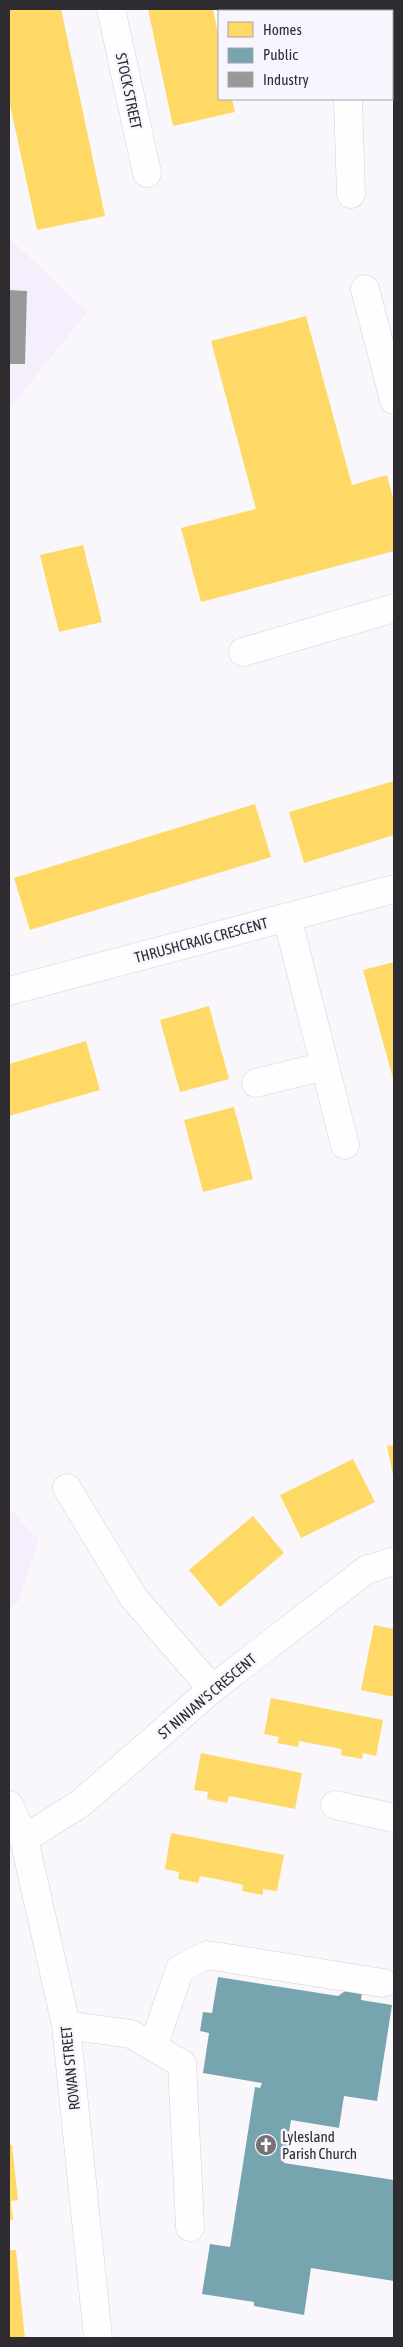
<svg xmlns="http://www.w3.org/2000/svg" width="403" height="2347" font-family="'Asap Condensed',sans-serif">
<rect width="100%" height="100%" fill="#f9f7fc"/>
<path fill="#f5eefd" d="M9,238L87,312L13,404H9Z
M9,1508L39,1541L18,1602L9,1609Z"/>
<path fill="#ffd966" d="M9,9H61L105,216L37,230L9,100Z
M148,9H213L219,39V99H232L235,112L173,126Z
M306,316L352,485L387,475L394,502V551L201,602L181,528L256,509L211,341Z
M83,545L102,622L59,632L40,555Z
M394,781V835L304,863L289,812Z
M255,804L271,857L30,930L14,878Z
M394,962V1082L363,970Z
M209,1006L229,1079L180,1092L160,1020Z
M86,1041L100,1090L9,1116V1064Z
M234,1107L253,1179L203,1192L184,1120Z
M394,1445V1475H393L387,1446Z
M353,1459L375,1502L301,1538L280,1495Z
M253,1516L284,1553L220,1607L189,1570Z
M374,1625L394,1629V1697L361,1690Z
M271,1698L383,1720L376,1756L363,1753L362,1759L341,1755L342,1749L320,1745L299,1741L298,1747L277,1743L279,1737L264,1734Z
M201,1753L302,1773L295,1809L229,1796L227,1803L207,1799L208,1792L194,1790Z
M171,1833L284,1855L277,1891L263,1889V1895L242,1891L243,1885L221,1880L200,1876L198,1883L178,1879L179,1872L165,1869Z
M9,2145H12L18,2200L11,2201L13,2220H9Z
M9,2250H16L25,2338H9Z"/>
<path fill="#76a5af" d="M218,1977L338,1996L348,1989L362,1992L361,2000L392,2005L377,2101L344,2096L339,2128L291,2120L284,2163L394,2180V2281L311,2268L304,2315L254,2306V2302L202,2294L210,2244L230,2247L255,2087L260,2088L262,2083L203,2073L209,2033L200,2031L203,2012L212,2013Z"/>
<path fill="#999" d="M9,290L27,291L25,364H9Z"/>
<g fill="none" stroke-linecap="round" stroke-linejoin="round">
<g stroke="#d4d2d6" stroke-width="29">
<path id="minor" d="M111,9L147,173
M346,9V11
M348,99L351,194
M365,289L394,400
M243,652L394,608
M287,917L345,1145
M9,991L394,889
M256,1083L325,1066
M67,1488L133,1597L212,1689
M9,1805L24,1839L66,2025L98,2338
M335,1805L394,1818
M24,1839L81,1803L212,1689L366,1570L394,1561
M66,2025L131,2034L182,2064L190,2227
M153,2047L180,1969L207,1955L383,1983"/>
</g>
<use href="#minor" stroke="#fefeff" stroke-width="28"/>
</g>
<defs>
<g id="church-disc" transform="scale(1.125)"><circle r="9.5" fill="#757278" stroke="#f9f5fe"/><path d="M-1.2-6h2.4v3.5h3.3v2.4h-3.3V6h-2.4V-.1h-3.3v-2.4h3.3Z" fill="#fff"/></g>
</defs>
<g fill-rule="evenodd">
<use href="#church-disc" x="266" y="2145"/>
</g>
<g text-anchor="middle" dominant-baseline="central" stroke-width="5" stroke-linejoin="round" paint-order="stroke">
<g font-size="15" fill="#2e2b31" stroke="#f9f5fe">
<text transform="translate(129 91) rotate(78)">STOCK STREET</text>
<text transform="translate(201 940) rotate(-15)">THRUSHCRAIG CRESCENT</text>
<text transform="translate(207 1696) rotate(-40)">ST NINIAN'S CRESCENT</text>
<text transform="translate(70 2068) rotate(-96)">ROWAN STREET</text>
</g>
<g font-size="15" fill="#2e2b31" stroke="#f9f5fe" text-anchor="start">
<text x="282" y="2136">Lylesland<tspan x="282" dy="17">Parish Church</tspan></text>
</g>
</g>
<rect width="403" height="2347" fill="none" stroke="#2e2b31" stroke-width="20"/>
<rect x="218" y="10" width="175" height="90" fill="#f9f5fe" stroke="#a8a4ac"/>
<rect x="228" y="22" width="25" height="15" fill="#ffd966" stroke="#a8a4ac"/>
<text x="263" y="35" font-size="15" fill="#2e2b31">Homes</text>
<rect x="228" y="48" width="25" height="15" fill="#76a5af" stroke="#a8a4ac"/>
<text x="263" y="60" font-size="15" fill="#2e2b31">Public</text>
<rect x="228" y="72" width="25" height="15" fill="#999999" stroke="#a8a4ac"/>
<text x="263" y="85" font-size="15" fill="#2e2b31">Industry</text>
</svg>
